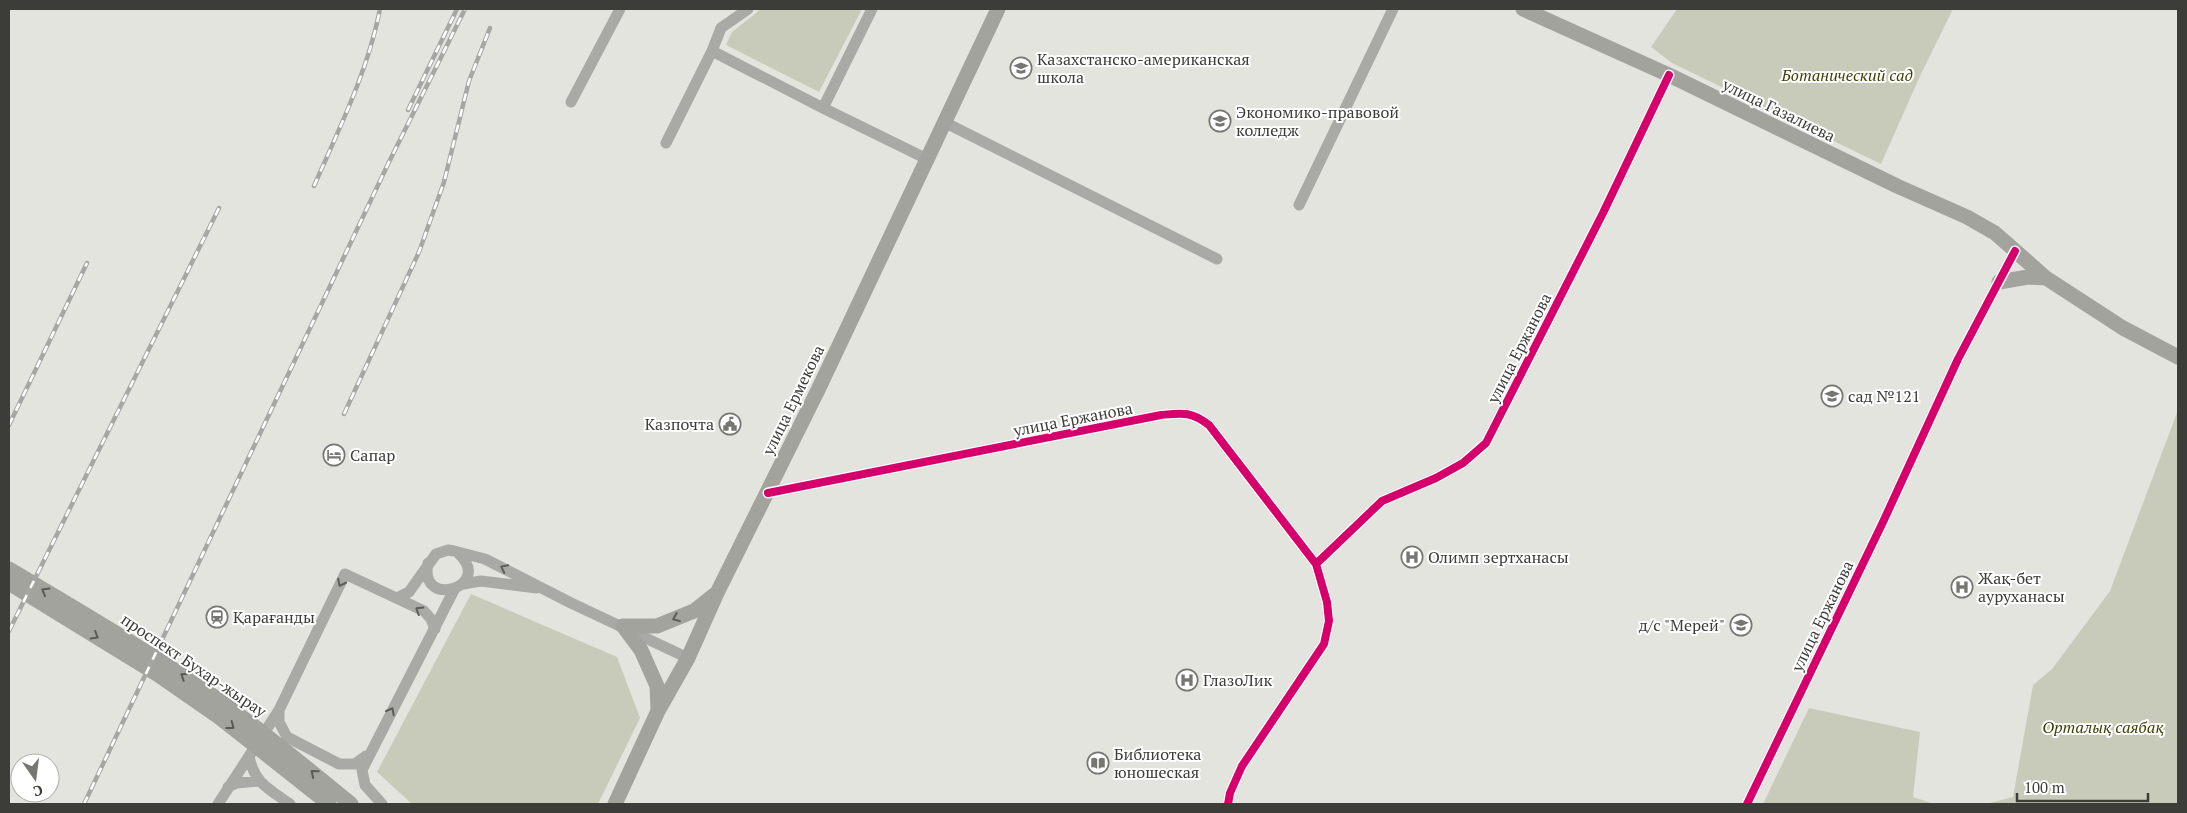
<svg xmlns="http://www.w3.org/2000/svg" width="2187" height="813" font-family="'PT Serif',serif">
<rect width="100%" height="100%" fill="#e4e4df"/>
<path fill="#c9cbba" d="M761,9H862L819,92L726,45L732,32Z
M1677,9H1953L1921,74L1881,164L1672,63L1651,47Z
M2178,410V804H1986L2013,797L2033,685L2052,669L2110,591Z
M471,594L617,657L640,718L598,804H412L377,772Z
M1809,708L1920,732L1913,797L1934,804H1763Z"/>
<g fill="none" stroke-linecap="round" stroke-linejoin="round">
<path stroke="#a9a9a5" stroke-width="11" d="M712,51L823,108L927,159
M571,102L620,9
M823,108L872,9
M944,122L1217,259
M666,143L712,51L721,28L748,9
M1299,205L1393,9
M768,493L1161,415C1182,413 1191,411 1209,425L1316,564L1327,602L1329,621L1324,644L1242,766L1230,793L1228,804
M428,563C418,610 494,587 459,554
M1316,564L1382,501L1436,478L1463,463L1486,443L1603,213L1669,75
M463,584L481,581L537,588
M397,598L409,592L436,554L448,550L454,551L485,559L571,603L688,658
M279,710V722L287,737L339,764H355L366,756
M249,756C254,783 269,789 290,804
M228,787L237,783L258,781
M218,804L279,710L345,574L424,611L431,619L435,629
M382,804L365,785L362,770L454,590
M1747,804L1883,522L1958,359L2015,251"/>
<path stroke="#a2a39c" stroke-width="15" d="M1523,9L1669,75L1897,186L1967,217L1995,233L2046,278L2123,328L2178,357
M1999,282L2028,277L2046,278
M9,569C71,606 135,643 196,684C250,721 301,763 351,804
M9,583L157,674L219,717L329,804
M623,626H657L694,611L714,595
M623,626L641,650L657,686L658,710
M615,804L658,711L688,658L717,593L818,390L998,9"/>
<g stroke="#a6a7a3" stroke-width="4.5">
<path id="rail" d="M408,110L457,9
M314,186C339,129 368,71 380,9
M344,414L419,252L444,182L469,81L490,28
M9,425L87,263
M9,631L219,208
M84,804L389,162L465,9"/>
</g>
<use href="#rail" stroke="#fff" stroke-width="2.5" stroke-dasharray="8" stroke-linecap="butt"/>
<g stroke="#fff" stroke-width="11">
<path id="cycleway" d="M768,493L1161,415C1182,413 1191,411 1209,425L1316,564L1327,602L1329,621L1324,644L1242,766L1230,793L1228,804
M1316,564L1382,501L1436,478L1463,463L1486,443L1603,213L1669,75
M1747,804L1883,522L1958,359L2015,251"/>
</g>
<use href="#cycleway" stroke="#d6006c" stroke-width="8"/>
</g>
<defs><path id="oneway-chevron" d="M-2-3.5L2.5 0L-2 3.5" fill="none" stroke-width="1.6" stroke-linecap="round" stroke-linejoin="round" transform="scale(1.25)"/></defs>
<g stroke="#5d5d59">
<use href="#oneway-chevron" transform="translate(504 568) rotate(-154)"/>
<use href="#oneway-chevron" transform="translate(341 583) rotate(117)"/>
<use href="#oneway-chevron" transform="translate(419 610) rotate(-148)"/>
<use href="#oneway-chevron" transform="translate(391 711) rotate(-62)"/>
</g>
<g stroke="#5b5b56">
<use href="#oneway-chevron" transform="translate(45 591) rotate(-149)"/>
<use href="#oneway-chevron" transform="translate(676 618) rotate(158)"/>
<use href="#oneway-chevron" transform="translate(95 636) rotate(31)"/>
<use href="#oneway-chevron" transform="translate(184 676) rotate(-147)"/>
<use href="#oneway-chevron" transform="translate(231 726) rotate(37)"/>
<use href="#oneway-chevron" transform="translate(314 773) rotate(-141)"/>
</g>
<defs>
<g id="school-ring" transform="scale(1.125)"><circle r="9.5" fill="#fff" stroke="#777772" stroke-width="1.5"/><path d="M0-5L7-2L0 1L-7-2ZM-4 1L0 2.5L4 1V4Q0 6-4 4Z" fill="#777772"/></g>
<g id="university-ring" transform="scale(1.125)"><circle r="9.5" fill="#fff" stroke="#777772" stroke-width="1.5"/><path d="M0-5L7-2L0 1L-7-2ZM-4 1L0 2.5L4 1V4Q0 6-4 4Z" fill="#777772"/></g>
<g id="civic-ring" transform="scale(1.125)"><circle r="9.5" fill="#fff" stroke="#777772" stroke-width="1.5"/><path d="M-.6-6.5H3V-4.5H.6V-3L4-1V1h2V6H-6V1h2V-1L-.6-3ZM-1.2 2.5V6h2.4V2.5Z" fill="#777772"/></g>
<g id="hotel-ring" transform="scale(1.125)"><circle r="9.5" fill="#fff" stroke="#777772" stroke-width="1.5"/><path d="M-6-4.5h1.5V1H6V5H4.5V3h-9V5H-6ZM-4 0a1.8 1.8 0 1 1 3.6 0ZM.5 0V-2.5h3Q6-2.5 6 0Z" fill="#777772"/></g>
<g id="hospital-ring" transform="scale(1.125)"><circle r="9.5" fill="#fff" stroke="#777772" stroke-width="1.5"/><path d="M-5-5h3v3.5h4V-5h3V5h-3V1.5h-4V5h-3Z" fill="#777772"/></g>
<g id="station-ring" transform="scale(1.125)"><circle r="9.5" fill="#fff" stroke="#777772" stroke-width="1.5"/><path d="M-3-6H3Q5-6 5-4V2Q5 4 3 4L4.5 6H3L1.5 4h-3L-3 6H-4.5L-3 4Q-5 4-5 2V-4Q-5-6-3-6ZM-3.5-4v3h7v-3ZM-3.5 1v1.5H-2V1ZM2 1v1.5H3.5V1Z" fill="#777772"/></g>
<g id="library-ring" transform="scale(1.125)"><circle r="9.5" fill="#fff" stroke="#777772" stroke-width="1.5"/><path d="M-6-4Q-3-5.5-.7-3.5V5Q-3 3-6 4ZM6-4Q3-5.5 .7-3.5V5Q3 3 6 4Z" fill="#777772"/></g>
</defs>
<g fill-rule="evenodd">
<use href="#school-ring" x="1021" y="68"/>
<use href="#university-ring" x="1220" y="121"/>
<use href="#school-ring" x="1832" y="396"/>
<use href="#civic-ring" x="730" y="424"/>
<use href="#hotel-ring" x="334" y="455"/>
<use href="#hospital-ring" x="1412" y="557"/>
<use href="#hospital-ring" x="1962" y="587"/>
<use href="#station-ring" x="217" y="617"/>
<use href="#school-ring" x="1741" y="625"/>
<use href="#hospital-ring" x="1187" y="680"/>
<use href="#library-ring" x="1098" y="763"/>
</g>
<g text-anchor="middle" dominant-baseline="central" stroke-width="4" stroke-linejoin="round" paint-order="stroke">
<g font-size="16" fill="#3c3c38" stroke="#fff" text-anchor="start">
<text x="1037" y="59">Казахстанско-американская<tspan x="1037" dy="18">школа</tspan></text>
<text x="1236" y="112">Экономико-правовой<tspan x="1236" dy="18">колледж</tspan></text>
<text x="1848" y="396">сад №121</text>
<text x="714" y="424" text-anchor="end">Казпочта</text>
<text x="350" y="455">Сапар</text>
<text x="1428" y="557">Олимп зертханасы</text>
<text x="1978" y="578">Жақ-бет<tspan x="1978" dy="18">ауруханасы</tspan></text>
<text x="233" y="617">Қарағанды</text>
<text x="1725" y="625" text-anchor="end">д/с "Мерей"</text>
<text x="1203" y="680">ГлазоЛик</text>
<text x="1114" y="754">Библиотека<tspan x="1114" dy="18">юношеская</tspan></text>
</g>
<g font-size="16" font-style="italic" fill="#3d4003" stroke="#fff">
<text x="1847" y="75">Ботанический сад</text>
<text x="2103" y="727">Орталық саябақ</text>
</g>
<g font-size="16" fill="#3c3c38" stroke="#fff">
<text transform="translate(1779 110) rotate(26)">улица Газалиева</text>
<text transform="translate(1519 348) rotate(-63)">улица Ержанова</text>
<text transform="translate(793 400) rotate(-64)">улица Ермекова</text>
<text transform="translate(1073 419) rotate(-11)">улица Ержанова</text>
<text transform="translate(1822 616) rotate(-64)">улица Ержанова</text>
<text transform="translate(194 665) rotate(34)">проспект Бухар-жырау</text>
</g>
</g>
<rect width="2187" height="813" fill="none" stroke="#3c3c38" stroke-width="20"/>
<g transform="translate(35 778) rotate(166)"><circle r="24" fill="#ffffff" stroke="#b1b1af"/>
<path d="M0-4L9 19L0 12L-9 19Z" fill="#777772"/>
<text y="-8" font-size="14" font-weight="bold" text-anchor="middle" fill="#3c3c38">С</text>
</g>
<path d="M2017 793v8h131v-8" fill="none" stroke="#3c3c38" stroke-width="2.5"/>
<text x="2024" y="793" font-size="15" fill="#3c3c38" stroke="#ffffff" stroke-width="4" paint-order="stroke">100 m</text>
</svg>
